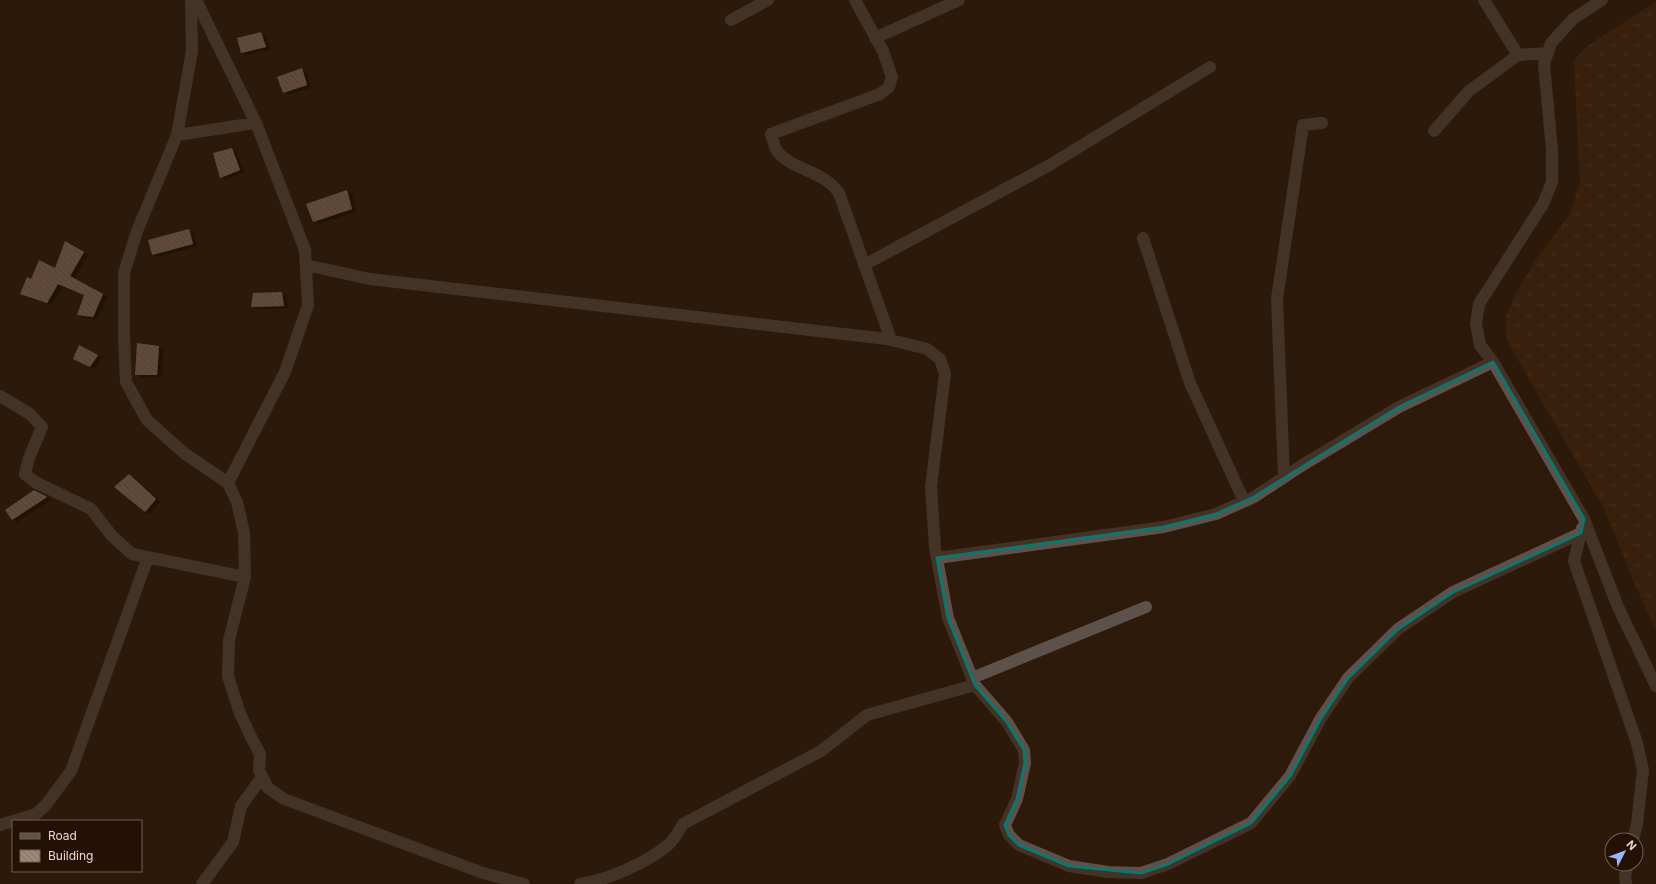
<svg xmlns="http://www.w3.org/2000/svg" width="1656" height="884" font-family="Inter,sans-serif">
<defs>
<pattern id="grass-tufts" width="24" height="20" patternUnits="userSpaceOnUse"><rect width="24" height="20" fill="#452913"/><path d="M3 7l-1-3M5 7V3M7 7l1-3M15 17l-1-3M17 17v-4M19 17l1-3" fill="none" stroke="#604734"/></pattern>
<pattern id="building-back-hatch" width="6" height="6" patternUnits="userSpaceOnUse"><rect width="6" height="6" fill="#a08673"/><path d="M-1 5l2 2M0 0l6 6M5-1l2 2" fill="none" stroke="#857163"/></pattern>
<filter id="shadow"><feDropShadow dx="4.5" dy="2.5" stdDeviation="0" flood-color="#0009"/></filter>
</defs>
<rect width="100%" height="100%" fill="#2e1a0a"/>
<path fill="url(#grass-tufts)" d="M1656,2V630L1636,587L1605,510L1507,341L1506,316L1515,295L1537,258L1570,214L1580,183L1574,60L1590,44Z"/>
<path fill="url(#building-back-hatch)" filter="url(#shadow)" d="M261,32L266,47L241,53L237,38Z
M302,68L307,85L283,93L277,77Z
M232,148L240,170L220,178L213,153Z
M347,190L352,209L313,222L306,204Z
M189,229L193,244L152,255L148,240Z
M65,241L84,252L70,276L103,294L93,317L77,315L84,295L58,284L47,303L20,294L27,277L31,279L39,260L55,268Z
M282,292L284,306L251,307L253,293Z
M137,343L159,346L157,375H135Z
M79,345L98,355L90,367L73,359Z
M129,474L156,499L145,512L114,487Z
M34,490L47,497L12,520L5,510Z"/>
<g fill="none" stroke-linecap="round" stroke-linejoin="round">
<path stroke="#5d524b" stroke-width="12" d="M191,0L192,51L177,135L137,231L124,273V338L126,382L147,420L184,453L228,483L237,502L244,533L245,577L229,640L228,676L239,711L251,737L260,754L259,770L268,788L284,799L483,873L524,884
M196,0L256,123L305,250L308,305L285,372L228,483
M855,0L883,51L892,77L889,87L880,94L771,134C773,139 774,147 777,151C793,171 823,170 839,193L891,340
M1484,0L1518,55L1548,53
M1602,0L1573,19L1551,43L1544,64L1552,150V182L1543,204L1479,304L1476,324L1480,345L1493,362L1584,519L1618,607L1656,686
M731,20L768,0
M875,38L959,0
M1434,131L1469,91L1518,55
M177,135L256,123
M1143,238L1190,383L1244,501
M306,265L370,279L887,339L927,349L940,359L945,374L931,487L935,548L948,618L975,685L1007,722L1024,750L1025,763L1017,799L1005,825L1009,835L1019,845L1069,866L1108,872L1141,873L1168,864L1251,823L1290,776L1321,718L1348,678L1398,629L1453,592L1581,533
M864,265L1048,166L1210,67
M0,396L30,414L42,427L29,458L25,474L35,482L91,509L112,536L132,554L245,577
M1284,477L1277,299L1303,125L1322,123
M1582,528L1574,561L1637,743L1643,770L1637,824L1633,840
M937,558L1164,527L1216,514L1254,497L1301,466L1399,407L1493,362
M972,678L1146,607
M0,825L36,814L45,806L71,771L148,557
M202,884L233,842L241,806L262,777
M580,884C608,880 646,863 668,845C674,840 679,831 683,824L821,751L867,715L975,685
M1626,884L1625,876L1628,864"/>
</g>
<path d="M0 0H1656V884H0ZM1493,362L1584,519L1581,533L1453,592L1398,629L1348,678L1321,718L1290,776L1251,823L1168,864L1141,873L1069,866L1019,845L1009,835L1005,825L1017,799L1025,763L1024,750L1007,722L975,685L948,618L937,558L1164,527L1216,514L1254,497L1399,407Z" fill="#2e1a0a" fill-opacity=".55" fill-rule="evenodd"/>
<path fill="none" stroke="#0f766e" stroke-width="3" stroke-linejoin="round" d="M1493,362L1584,519L1581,533L1453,592L1398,629L1348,678L1321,718L1290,776L1251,823L1168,864L1141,873L1069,866L1019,845L1009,835L1005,825L1017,799L1025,763L1024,750L1007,722L975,685L948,618L937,558L1164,527L1216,514L1254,497L1399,407Z"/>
<rect x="12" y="820" width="130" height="52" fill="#241103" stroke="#726155"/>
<rect x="20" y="833" width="20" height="6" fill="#5d524b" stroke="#726155"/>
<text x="48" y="840" font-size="12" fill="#e7d9cf">Road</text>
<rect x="20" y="850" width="20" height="12" fill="url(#building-back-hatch)" stroke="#726155"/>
<text x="48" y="860" font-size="12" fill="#e7d9cf">Building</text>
<g transform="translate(1624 852) rotate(48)"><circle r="19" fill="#241103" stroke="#726155"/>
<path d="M0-3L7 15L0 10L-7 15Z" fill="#99b5fd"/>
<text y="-6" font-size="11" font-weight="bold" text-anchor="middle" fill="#e7d9cf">N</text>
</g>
</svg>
